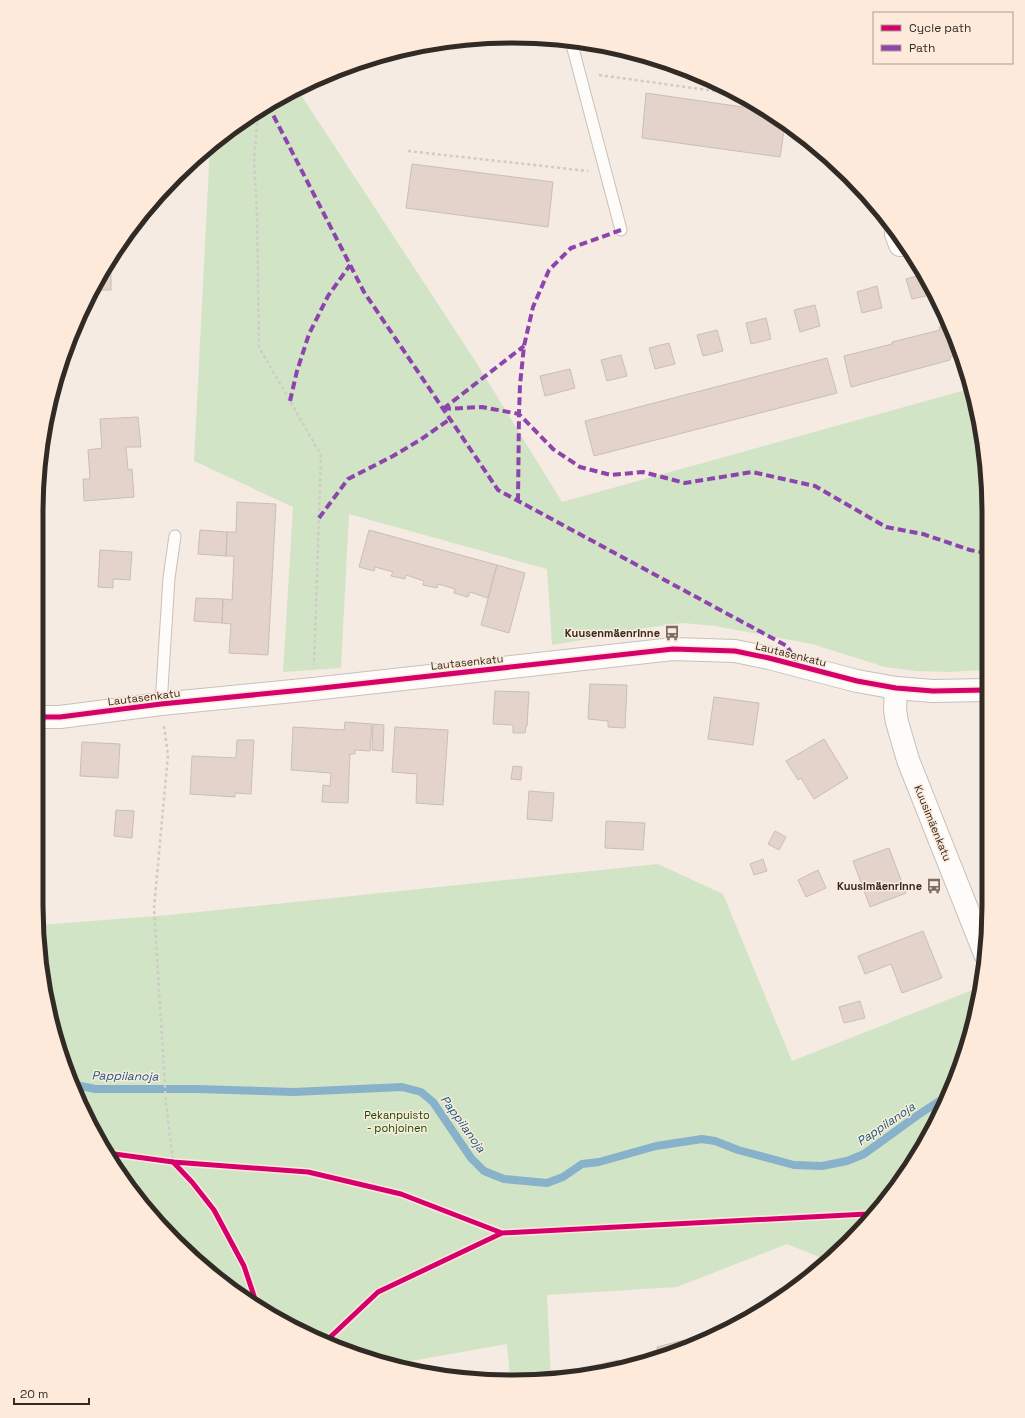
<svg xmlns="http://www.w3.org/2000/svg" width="1025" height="1418" font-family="'Space Grotesk',sans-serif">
<rect width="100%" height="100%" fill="#f5ebe2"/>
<path fill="#d2e4c6" d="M297,89L474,359L562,502L969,389L985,450L986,670L948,672L916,671L885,667L812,644L715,626L683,623L638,629L614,635L552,645L547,569L349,514L341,668L283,672L293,507L194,461L210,146L274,100Z
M658,864L723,894L792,1061L980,987L973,1029L940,1116L890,1196L829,1261L787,1244L677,1287L547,1295L551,1378H510L507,1344L400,1363L399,1366L360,1357L302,1333L198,1264L116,1170L72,1088L52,1029L39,925L169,915Z"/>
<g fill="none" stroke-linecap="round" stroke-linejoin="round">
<path stroke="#88b1ca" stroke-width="8" d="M71,1084L95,1089H196L294,1092L402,1087L421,1092L433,1102L471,1158L484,1171L504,1179L547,1183L563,1177L582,1164L599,1162L656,1146L702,1139L715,1141L738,1150L794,1165L822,1166L847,1161L864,1154L918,1115L947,1096"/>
</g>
<path fill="#e3d3ca" stroke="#c8bfb9" d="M646,93L763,110L785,124L780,157L642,138Z
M412,164L553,182L548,227L406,208Z
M111,259V290H92L100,274Z
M925,274L930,295L912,299L906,279Z
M877,286L882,308L862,313L857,292Z
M815,305L820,326L800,332L794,310Z
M766,318L771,339L751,344L746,323Z
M950,325L959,355L950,357V360L851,387L844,356L892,344V342L940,330L939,327Z
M717,330L723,351L703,356L697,335Z
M669,343L675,364L655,369L649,348Z
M621,355L627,376L607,381L601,360Z
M827,358L837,393L594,456L585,421Z
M570,369L575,388L545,396L540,376Z
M138,417L141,447H126L128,470L132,469L134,497L84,501L83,479H90L88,450L102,448L100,419Z
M237,502L276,504L268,655L229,653L231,624L222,623L223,599L232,600L234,556H226L227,532H236Z
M200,530L227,532L226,556L198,554Z
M369,530L497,565L488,598L470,592L468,597L454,593L455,589L438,584L437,588L423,585L424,581L406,575L405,579L391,576L393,572L375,567L374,571L359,567Z
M100,550L132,552L130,580L113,579V588L98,587Z
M497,565L525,573L509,633L481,625Z
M36,582H42L39,641H36Z
M196,598L223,599L222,623L194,621Z
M590,684L627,685L625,728L608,727V721L588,719Z
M495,691L529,692L527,726H526L525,733H513V725L493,724Z
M714,697L759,703L753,745L708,739Z
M345,722L372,724L370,751L355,750V754H350L348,803L322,802L323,785L330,786L331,773L291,770L293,727L344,730Z
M373,724L384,725L383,751L372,750Z
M395,727L448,730L443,805L416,803L417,774L392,772Z
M824,739L848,778L814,799L801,778L798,780L786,761Z
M237,740H254L251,794L235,793V797L190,794L192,756L236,758Z
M82,742L120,744L118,778L80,776Z
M513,766L522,767L521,780L511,779Z
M529,791L554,793L552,821L527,819Z
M116,810L134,811L132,838L114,836Z
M606,821L645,823L643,850L605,848Z
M775,831L786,837L779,850L768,844Z
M889,848L906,893L870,907L853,861Z
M763,859L767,871L754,875L750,864Z
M818,870L826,888L806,897L798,880Z
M923,931L942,978L902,993L891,964L865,974L858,956Z
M860,1001L865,1018L844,1023L839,1007Z
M692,1338L694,1345L665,1357L642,1362V1358L659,1354L657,1347Z
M619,1360L621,1367L590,1374L588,1367Z"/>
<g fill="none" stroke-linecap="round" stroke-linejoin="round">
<g stroke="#c8c1ba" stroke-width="13">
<path id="service" d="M571,41L621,230
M161,704L169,578L175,536"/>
</g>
<g stroke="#c8c1ba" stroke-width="24">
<path id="minor" d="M896,234L900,245L903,244
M896,688L895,710L897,722L908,760L985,954
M36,717H60L161,704L313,689L673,649L735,651L769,658L857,681L896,688L933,691L986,690"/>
</g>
<path stroke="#cfcbc8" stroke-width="2.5" stroke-dasharray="3 3" stroke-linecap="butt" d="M599,75L737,94
M258,111L254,161L257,213L259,347L321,455L314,665
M408,151L588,171
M164,726L168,755L154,908L166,1103L173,1162"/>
<use href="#service" stroke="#fefcfb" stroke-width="11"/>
<use href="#minor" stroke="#fefcfb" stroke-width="22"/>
<path stroke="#8e44ad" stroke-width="4" stroke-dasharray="8 4" stroke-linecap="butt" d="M268,105L364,292L498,490L787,646L798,665
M621,230L571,248L549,270L533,307L524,346L520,385L519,414L553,449L580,467L611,475L643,472L685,483L752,472L815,486L886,527L923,534L970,550L986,553
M290,401L297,371L309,334L328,296L350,265
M443,409L482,407L519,414L518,501
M443,409L524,346
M319,518L348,479L393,456L420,440L450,419"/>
<g stroke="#fdeada" stroke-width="8">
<path id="cycleway" d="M36,717H60L161,704L313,689L673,649L735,651L769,658L857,681L896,688L933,691L986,690
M107,1153L173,1162L308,1172L401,1194L502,1233L867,1214L883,1203
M173,1162L192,1182L214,1210L244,1266L256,1302
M325,1342L378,1292L502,1233"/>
</g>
<use href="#cycleway" stroke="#d6006c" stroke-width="5"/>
</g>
<defs>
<g id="bus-bare" transform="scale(1.2)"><path d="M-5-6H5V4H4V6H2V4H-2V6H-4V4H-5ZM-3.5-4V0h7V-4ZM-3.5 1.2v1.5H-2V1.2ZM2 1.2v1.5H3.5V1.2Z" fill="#766e67" stroke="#fdeada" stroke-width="2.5" paint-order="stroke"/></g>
</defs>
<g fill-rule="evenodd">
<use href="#bus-bare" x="672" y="633"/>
<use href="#bus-bare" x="934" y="886"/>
</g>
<g text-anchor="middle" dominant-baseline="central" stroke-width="3" stroke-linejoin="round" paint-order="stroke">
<g font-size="11" font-weight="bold" fill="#322b25" stroke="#fdeada" text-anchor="end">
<text x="660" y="633">Kuusenmäenrinne</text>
<text x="922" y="886">Kuusimäenrinne</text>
</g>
<g font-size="11" fill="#322b25" stroke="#fdeada">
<text transform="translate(791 654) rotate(14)">Lautasenkatu</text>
<text transform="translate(467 662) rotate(-6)">Lautasenkatu</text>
<text transform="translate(144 697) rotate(-7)">Lautasenkatu</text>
<text transform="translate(933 823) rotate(68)">Kuusimäenkatu</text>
</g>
<g font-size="11" fill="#0e4d05" stroke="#fdeada">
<text x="397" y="1115">Pekanpuisto<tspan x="397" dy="13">- pohjoinen</tspan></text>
</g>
<g font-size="12" font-style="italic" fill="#0e5d84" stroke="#fdeada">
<text transform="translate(125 1076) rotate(1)">Pappilanoja</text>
<text transform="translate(463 1124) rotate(54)">Pappilanoja</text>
<text transform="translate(886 1124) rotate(-34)">Pappilanoja</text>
</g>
</g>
<path d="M0 0H1025V1418H0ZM512 43H513A469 469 0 0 1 982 512V906A469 469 0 0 1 513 1375H512A469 469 0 0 1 43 906V512A469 469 0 0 1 512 43Z" fill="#fdeada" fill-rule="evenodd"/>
<path fill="none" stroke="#322b25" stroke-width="5" d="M512 43H513A469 469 0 0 1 982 512V906A469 469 0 0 1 513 1375H512A469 469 0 0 1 43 906V512A469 469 0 0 1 512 43Z"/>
<rect x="873" y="12" width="140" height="52" fill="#fdeada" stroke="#ac9e92"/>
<rect x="881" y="25" width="20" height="6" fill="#d6006c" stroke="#ac9e92"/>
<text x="909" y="32" font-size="12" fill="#322b25">Cycle path</text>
<rect x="881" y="45" width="20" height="6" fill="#8e44ad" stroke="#ac9e92"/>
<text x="909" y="52" font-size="12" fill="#322b25">Path</text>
<path d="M14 1398v6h75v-6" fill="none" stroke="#322b25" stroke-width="2"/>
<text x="20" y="1398" font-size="12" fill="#322b25" stroke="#fdeada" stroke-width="3" paint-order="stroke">20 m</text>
</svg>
